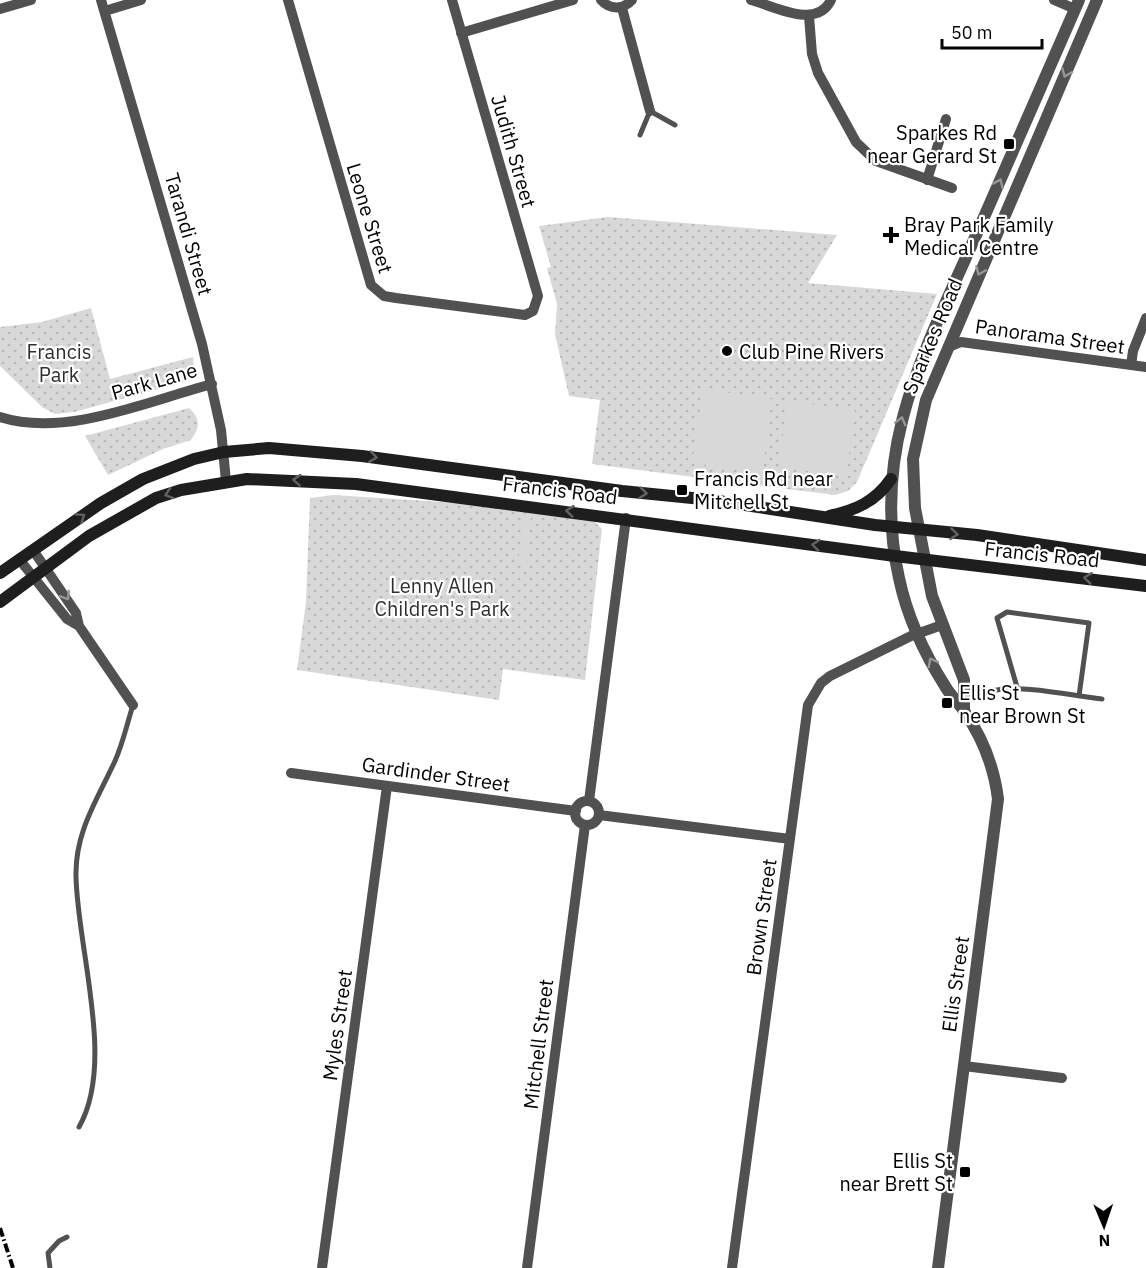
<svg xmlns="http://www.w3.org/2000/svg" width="1146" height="1268" font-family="'IBM Plex Sans',sans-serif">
<defs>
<pattern id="grass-dots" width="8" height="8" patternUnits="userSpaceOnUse" patternTransform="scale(1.5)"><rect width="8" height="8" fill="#d8d8d8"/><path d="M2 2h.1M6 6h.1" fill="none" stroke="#b8b8b8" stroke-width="1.8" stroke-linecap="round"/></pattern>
</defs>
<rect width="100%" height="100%" fill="#fff"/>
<path fill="url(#grass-dots)" d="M608,217L837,235L808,283L937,294L857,482L848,491L835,495L592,464L600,400L569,396L555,334L557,304L547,268L551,267L539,226Z
M91,308L110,379L193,357L194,371L188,381L74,412L55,414L42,407L0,366V327L42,322Z
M189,408C201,419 200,427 191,440L163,449L108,475L85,436Z
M333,495L458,503L589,516L602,529L585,680L503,669L499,700L297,670L306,602L310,498Z"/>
<path fill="#d8d8d8" d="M703,389L772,399L762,473L692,463Z
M787,401L855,410L846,476L779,467Z
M524,514L531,515L526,564L518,563Z"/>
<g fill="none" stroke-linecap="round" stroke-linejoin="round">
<path stroke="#515151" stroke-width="5" d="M640,135L650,111L675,125
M1017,687L997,618L1007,612L1089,623L1079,696
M966,698C1010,679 1056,694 1102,699
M79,1127C116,1063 77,948 76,876C75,832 97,800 115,761C123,743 127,724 133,705
M50,1268L48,1253L59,1241L67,1237"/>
<path stroke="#515151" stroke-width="10" d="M101,0L202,344L221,430L226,481
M288,0L371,285L384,296L396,298L525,315L533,311L538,296L452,0
M601,0C610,10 623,10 632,0
M751,0C774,6 817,30 831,0
M1054,0L1075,9
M622,8L650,111
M0,9L31,0
M105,11L141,0
M809,16L812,54L818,73L856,142L876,161L952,188
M461,33L573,0
M927,180L946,119
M949,347L961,342L1146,367
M1131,365L1133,351L1146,318
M0,417C65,438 148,401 212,384
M33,550L76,613L79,626
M19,559L67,619L79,626L133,705
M291,773L576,811
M589,801L626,518
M575 813a12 12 0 1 1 24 0a12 12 0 1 1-24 0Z
M599,815L790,839
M964,1066L1062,1078
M322,1268L387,786
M527,1268L585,825
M732,1268L808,705L821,683L830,676L911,636L942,625"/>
<path stroke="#515151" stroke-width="12" d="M964,711V680L932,596L915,508L913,459L926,400L1097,0
M938,1268L998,799C994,767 983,738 964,711C958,702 950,695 945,686C924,653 907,616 899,578C869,444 929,343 981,224C1014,150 1046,75 1079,0"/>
<path stroke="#1e1e1e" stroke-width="12" d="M829,516C856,510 875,502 891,479
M0,573L101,503L143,479L194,459L224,452L269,448L362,456L622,491L712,500L875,525L977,535L1146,560
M0,602L89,536L156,498L181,490L247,479L356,484L895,556L1146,586"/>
<path stroke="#000" stroke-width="4" stroke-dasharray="9 3 1.5 3" stroke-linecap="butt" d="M0,1228L13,1268"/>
</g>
<defs><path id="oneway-chevron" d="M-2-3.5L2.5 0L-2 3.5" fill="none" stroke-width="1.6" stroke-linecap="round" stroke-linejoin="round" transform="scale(1.5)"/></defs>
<g stroke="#979797">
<use href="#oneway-chevron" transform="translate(1066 73) rotate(113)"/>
<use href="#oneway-chevron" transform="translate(999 183) rotate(-66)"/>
<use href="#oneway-chevron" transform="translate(980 271) rotate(113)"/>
<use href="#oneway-chevron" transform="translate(901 421) rotate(-76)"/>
<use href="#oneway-chevron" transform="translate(66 596) rotate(57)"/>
<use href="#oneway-chevron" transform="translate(932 662) rotate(-118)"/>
</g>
<g stroke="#626262">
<use href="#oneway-chevron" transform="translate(373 457) rotate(8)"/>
<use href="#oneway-chevron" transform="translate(297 480) rotate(-177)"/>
<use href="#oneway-chevron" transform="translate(643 493) rotate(6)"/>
<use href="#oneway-chevron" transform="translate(169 494) rotate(162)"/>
<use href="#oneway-chevron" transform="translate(570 511) rotate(-173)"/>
<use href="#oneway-chevron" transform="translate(81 517) rotate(-35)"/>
<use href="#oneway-chevron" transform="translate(954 534) rotate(5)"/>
<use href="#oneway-chevron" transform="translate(816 545) rotate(-174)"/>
<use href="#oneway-chevron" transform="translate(1088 578) rotate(-173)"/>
</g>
<g fill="#000" stroke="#fff" stroke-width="2">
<rect x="1003" y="138" width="12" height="12" rx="3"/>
<path d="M888 226h6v6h6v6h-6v6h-6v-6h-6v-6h6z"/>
<circle cx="727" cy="351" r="6"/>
<rect x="676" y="484" width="12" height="12" rx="3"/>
<rect x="941" y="697" width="12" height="12" rx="3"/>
<rect x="959" y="1166" width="12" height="12" rx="3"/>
</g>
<g text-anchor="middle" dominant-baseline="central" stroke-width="4.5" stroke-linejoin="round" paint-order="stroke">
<g font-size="20" fill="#000" stroke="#fff" text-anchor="start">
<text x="997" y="132" text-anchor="end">Sparkes Rd<tspan x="997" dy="23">near Gerard St</tspan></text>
<text x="904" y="224">Bray Park Family<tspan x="904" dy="23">Medical Centre</tspan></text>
<text x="739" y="351">Club Pine Rivers</text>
<text x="694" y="478">Francis Rd near<tspan x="694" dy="23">Mitchell St</tspan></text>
<text x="959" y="692">Ellis St<tspan x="959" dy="23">near Brown St</tspan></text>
<text x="953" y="1160" text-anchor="end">Ellis St<tspan x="953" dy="23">near Brett St</tspan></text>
</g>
<g font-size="20" fill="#000" stroke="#fff">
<text transform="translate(514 151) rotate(74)">Judith Street</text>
<text transform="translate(370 218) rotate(73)">Leone Street</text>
<text transform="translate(189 234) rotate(74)">Tarandi Street</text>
<text transform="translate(932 336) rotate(-67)">Sparkes Road</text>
<text transform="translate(1050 336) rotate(8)">Panorama Street</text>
<text transform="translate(154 381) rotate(-16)">Park Lane</text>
<text transform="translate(560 490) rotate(7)">Francis Road</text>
<text transform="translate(1042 554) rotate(6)">Francis Road</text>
<text transform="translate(436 774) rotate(8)">Gardinder Street</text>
<text transform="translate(761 917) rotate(-82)">Brown Street</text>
<text transform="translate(955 984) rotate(-82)">Ellis Street</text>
<text transform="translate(337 1025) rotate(-82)">Myles Street</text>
<text transform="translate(538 1044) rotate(-83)">Mitchell Street</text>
</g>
<g font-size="20" fill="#2f2f2f" stroke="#fff">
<text x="59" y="351">Francis<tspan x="59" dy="23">Park</tspan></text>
<text x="442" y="585">Lenny Allen<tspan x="442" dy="23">Children's Park</tspan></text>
</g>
</g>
<g transform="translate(1104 1226) rotate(178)" stroke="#ffffff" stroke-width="4.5" paint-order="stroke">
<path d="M0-4.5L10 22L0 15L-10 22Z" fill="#000000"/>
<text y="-9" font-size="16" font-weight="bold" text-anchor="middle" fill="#000000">N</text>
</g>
<path d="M942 39v9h100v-9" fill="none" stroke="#000000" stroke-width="3"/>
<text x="951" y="39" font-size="18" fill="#000000" stroke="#ffffff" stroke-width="4.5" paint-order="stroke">50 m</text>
</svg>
